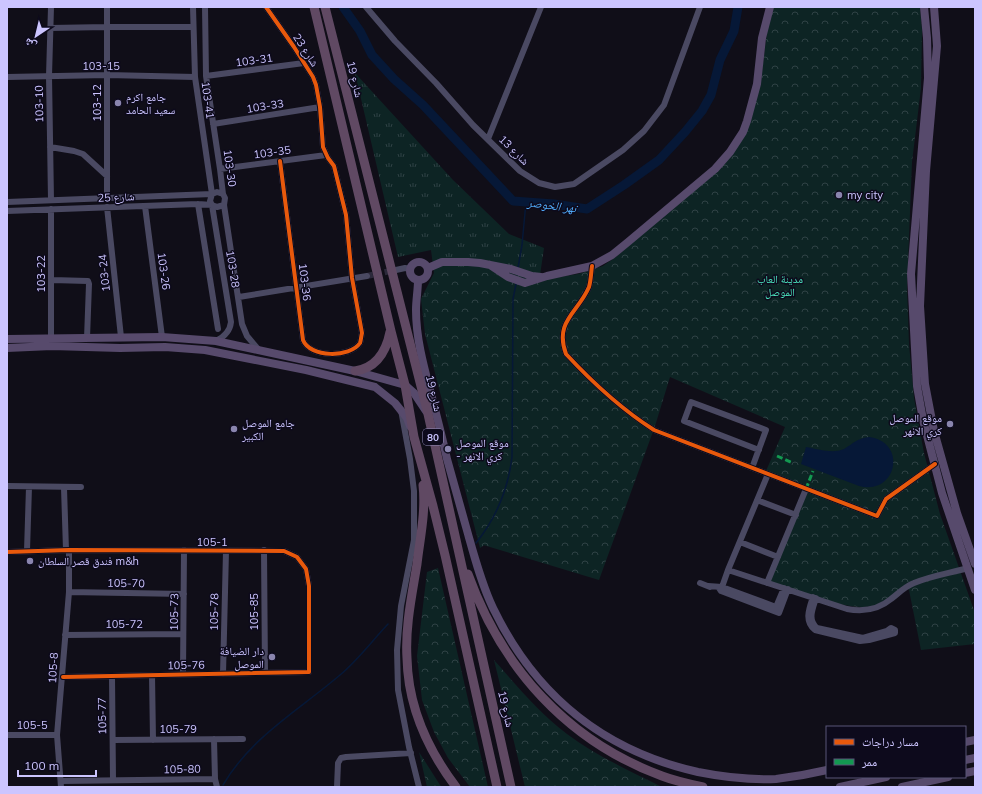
<svg xmlns="http://www.w3.org/2000/svg" width="982" height="794" font-family="Mulish,'Noto Naskh Arabic',sans-serif">
<defs>
<pattern id="grass-tufts" width="24" height="20" patternUnits="userSpaceOnUse"><rect width="24" height="20" fill="#0d2424"/><path d="M3 7l-1-3M5 7V3M7 7l1-3M15 17l-1-3M17 17v-4M19 17l1-3" fill="none" stroke="#2f4245"/></pattern>
<pattern id="forest-crowns" width="20" height="18" patternUnits="userSpaceOnUse"><rect width="20" height="18" fill="#0d2424"/><path d="M2 6a3 3 0 1 1 6 0M12 15a3 3 0 1 1 6 0" fill="none" stroke="#2f4245"/></pattern>
</defs>
<rect width="100%" height="100%" fill="#100e18"/>
<path fill="url(#grass-tufts)" d="M355,73L453,180L509,234L544,248L502,533L480,548L425,334L421,299L434,273L431,250L398,257Z"/>
<path fill="url(#forest-crowns)" d="M773,7H920L922,30L921,88L912,162L907,287L909,344L914,398L924,453L940,514L975,613V644L921,650L909,590L906,585C897,592 887,600 876,605C853,614 794,590 769,582L809,489L766,471L785,427L670,377L655,426L599,580L480,544L435,360L425,312L428,291L435,275L444,271L455,269L473,271L494,274L522,285L553,278L578,274L603,266L617,256L729,158L760,87L768,24Z
M438,568L488,787H470L448,758L434,732L422,700L417,656L427,572Z
M494,660C517,686 539,713 567,734C595,755 628,770 660,786V787H525Z
M419,752L440,785L442,787H427Z"/>
<path fill="#061837" d="M869,437C908,442 897,496 859,486L801,464L806,447C817,449 833,454 844,449C854,443 856,439 869,437Z"/>
<g fill="none" stroke-linecap="round" stroke-linejoin="round">
<path stroke="#061837" stroke-width="1.5" d="M518,268L522,245L526,202
M476,543C497,517 508,490 512,457L513,299L516,284
M223,785C251,737 299,710 340,675C357,661 372,641 388,624"/>
<path stroke="#061837" stroke-width="9" d="M343,7L360,31L372,55L394,79L423,105L513,201L554,204L587,209L624,185L659,160L685,132L702,111L711,95L720,60L734,31L738,7"/>
<path stroke="#2c293b" stroke-width="6" stroke-dasharray="6 3" stroke-linecap="butt" d="M367,276L395,270"/>
<path stroke="#4a4962" stroke-width="6" d="M193,7L195,77L212,194L210,201L212,205L231,322C230,332 224,337 216,341
M205,7L206,76L220,169L223,194L225,198L224,205L242,324L247,336L258,349
M266,7L294,47L313,77L316,85L320,107L323,147L328,158L334,166L346,215L352,278L362,333C361,337 361,340 360,343C350,358 310,358 303,340L280,161
M366,7L395,41L436,83L473,125L520,171L539,183L555,187L574,184L623,150L644,131L664,105L700,7
M50,28L107,27H193
M206,76L304,63
M7,77L107,75L195,77
M213,124L320,107
M488,139L541,7
M50,147L74,151L83,154L107,176
M220,169L326,155
M107,198V7
M51,200L49,76L51,7
M7,202L212,194L217,192L223,194
M198,204L218,329
M145,206L162,337
M107,207L121,337
M7,211L198,204L212,205L217,207L224,205
M592,266C591,273 591,280 589,287C578,313 554,321 566,354C592,382 621,409 654,430L877,516L886,499L935,464
M396,270L405,268L411,269
M52,280L88,281L89,284L87,338
M239,297L367,276
M51,338V209
M401,410L410,459L414,491V540L401,606L397,650L398,690L409,747L419,787
M752,468L766,430L691,402L684,421L759,450
M768,474L728,570L847,609C863,612 878,610 891,599C899,593 904,587 914,583C930,576 950,573 968,568
M7,486L81,487
M64,488L66,550
M757,500L796,515
M740,542L778,557
M264,550L265,673
M27,551L29,487
M7,552L69,550L284,551L297,557L306,569L309,586V672L63,677
M700,583L710,587
M767,583L806,489
M708,586L722,587L728,570
M784,588L776,607L722,587L719,588L721,591L779,613L788,589
M69,592L184,594
M813,597C809,609 804,621 815,630L860,641L869,640L895,633V630L891,628L887,631L863,638L817,628C807,620 813,608 816,598
M65,635L183,634
M183,674L184,550
M223,674L226,551
M152,675L153,740
M112,676L113,780
M7,735H57
M113,740L243,739
M215,779L217,787
M61,781L215,779L214,739
M61,787L57,735L69,592V550
M337,787L338,763L341,758L346,757L411,753"/>
<path stroke="#574a6c" stroke-width="8" d="M924,7L927,38L928,78L911,274L917,386L923,420L942,493L975,590
M934,7L937,46L926,171L920,306L925,384L934,431L957,513L975,564
M410 271a9 9 0 1 1 18 0a9 9 0 1 1-18 0Z
M490,265L508,277L525,283L547,276L592,266L612,255L628,242L715,169L730,152L743,132L747,121L757,84L762,38L770,7
M428,268L442,262H468L480,263L511,269L532,276L541,277
M418,280C418,290 416,300 416,310C416,337 423,364 430,390C436,413 442,436 447,459C454,484 461,509 468,534C475,559 482,585 493,608C535,695 604,751 698,772C723,777 750,780 776,779C793,777 810,774 827,770
M7,339L162,337L216,341L355,371L405,385L414,393L426,411
M7,348L52,346L120,348L165,347L205,350L306,370L375,387L395,403L407,418L410,426
M965,742L975,740
M965,760L975,758
M965,773L975,771
M840,787L886,777
M902,787L948,777"/>
<path stroke="#604963" stroke-width="9" d="M314,7L391,331L405,385L414,437L433,506L445,555L497,787
M325,7L428,414L511,787
M355,371C376,368 386,352 390,332
M423,485C426,512 420,538 417,564C412,595 405,627 407,658C408,706 428,750 456,787
M468,574C502,668 567,741 662,776C675,781 689,784 703,787"/>
<path stroke="#139951" stroke-width="3" stroke-dasharray="6 3" stroke-linecap="butt" d="M777,456L793,463
M806,489L813,471"/>
<g stroke="#0d0a1c" stroke-width="6">
<path id="cycleway" d="M266,7L294,47L313,77L316,85L320,107L323,147L328,158L334,166L346,215L352,278L362,333C361,337 361,340 360,343C350,358 310,358 303,340L280,161
M592,266C591,273 591,280 589,287C578,313 554,321 566,354C592,382 621,409 654,430L877,516L886,499L935,464
M7,552L69,550L284,551L297,557L306,569L309,586V672L63,677"/>
</g>
<use href="#cycleway" stroke="#e8590c" stroke-width="4"/>
</g>
<g fill="#8a85ae" stroke="#0d0a1c" stroke-width="1.5">
<circle cx="118" cy="103" r="4"/>
<circle cx="839" cy="195" r="4"/>
<circle cx="950" cy="424" r="4"/>
<circle cx="234" cy="429" r="4"/>
<circle cx="448" cy="449" r="4"/>
<circle cx="30" cy="561" r="4"/>
<circle cx="272" cy="657" r="4"/>
</g>
<g text-anchor="middle" dominant-baseline="central" stroke-width="3" stroke-linejoin="round" paint-order="stroke">
<rect fill="#0d0a1c" stroke="#938dbb" stroke-width="1" x="423" y="429" width="20" height="16" rx="3"/>
<g font-size="10" font-weight="bold" fill="#ccc5ff">
<text x="433" y="437">80</text>
</g>
<g font-size="11" fill="#ccc5ff" stroke="#0d0a1c">
<text transform="translate(306 50) rotate(57)">شارع 23</text>
<text transform="translate(254 60) rotate(-8)">103-31</text>
<text x="101" y="66">103-15</text>
<text transform="translate(355 79) rotate(76)">شارع 19</text>
<text transform="translate(208 100) rotate(82)">103-41</text>
<text transform="translate(97 103) rotate(-90)">103-12</text>
<text transform="translate(39 104) rotate(-91)">103-10</text>
<text transform="translate(265 106) rotate(-9)">103-33</text>
<text transform="translate(514 150) rotate(44)">شارع 13</text>
<text transform="translate(272 152) rotate(-8)">103-35</text>
<text transform="translate(230 168) rotate(82)">103-30</text>
<text transform="translate(116 197) rotate(-2)">شارع 25</text>
<text transform="translate(233 269) rotate(81)">103-28</text>
<text transform="translate(164 271) rotate(82)">103-26</text>
<text transform="translate(104 273) rotate(-96)">103-24</text>
<text transform="translate(41 274) rotate(-90)">103-22</text>
<text transform="translate(305 282) rotate(83)">103-36</text>
<text transform="translate(434 393) rotate(76)">شارع 19</text>
<text x="212" y="542">105-1</text>
<text transform="translate(126 583) rotate(1)">105-70</text>
<text transform="translate(174 612) rotate(-89)">105-73</text>
<text transform="translate(214 612) rotate(-89)">105-78</text>
<text transform="translate(254 612) rotate(-90)">105-85</text>
<text x="124" y="624">105-72</text>
<text transform="translate(186 665) rotate(-1)">105-76</text>
<text transform="translate(53 668) rotate(-86)">105-8</text>
<text transform="translate(506 709) rotate(77)">شارع 19</text>
<text transform="translate(102 716) rotate(-91)">105-77</text>
<text x="32" y="725">105-5</text>
<text x="178" y="729">105-79</text>
<text transform="translate(182 769) rotate(-1)">105-80</text>
</g>
<g font-size="11" fill="#ccc5ff" stroke="#0d0a1c" text-anchor="start">
<text x="126" y="97">جامع اكرم<tspan x="126" dy="13">سعيد الحامد</tspan></text>
<text x="847" y="195">my city</text>
<text x="942" y="418" text-anchor="end">موقع الموصل<tspan x="942" dy="13">كري الانهر</tspan></text>
<text x="242" y="423">جامع الموصل<tspan x="242" dy="13">الكبير</tspan></text>
<text x="456" y="443">موقع الموصل<tspan x="456" dy="13">- كري الانهر</tspan></text>
<text x="38" y="561">فندق قصر السلطان m&amp;h</text>
<text x="264" y="651" text-anchor="end">دار الضيافة<tspan x="264" dy="13">الموصل</tspan></text>
</g>
<g font-size="11" fill="#4be5be" stroke="#0d0a1c">
<text x="780" y="279">مدينة العاب<tspan x="780" dy="13">الموصل</tspan></text>
</g>
<g font-size="12" font-style="italic" fill="#53b0ff" stroke="#0d0a1c">
<text transform="translate(552 205) rotate(7)">نهر الخوصر</text>
</g>
</g>
<rect width="982" height="794" fill="none" stroke="#ccc5ff" stroke-width="16"/>
<rect x="826" y="726" width="140" height="52" fill="#0d0a1c" stroke="#595577"/>
<rect x="834" y="739" width="20" height="6" fill="#e8590c" stroke="#595577"/>
<text x="862" y="746" font-size="12" fill="#ccc5ff">مسار دراجات</text>
<rect x="834" y="759" width="20" height="6" fill="#139951" stroke="#595577"/>
<text x="862" y="766" font-size="12" fill="#ccc5ff">ممر</text>
<g transform="translate(36 36) rotate(215)" stroke="#0d0a1c" stroke-width="3" paint-order="stroke">
<path d="M0-3L7 15L0 10L-7 15Z" fill="#ccc5ff"/>
<text y="-6" font-size="11" font-weight="bold" text-anchor="middle" fill="#ccc5ff">ش</text>
</g>
<path d="M18 770v6h78v-6" fill="none" stroke="#ccc5ff" stroke-width="2"/>
<text x="24" y="770" font-size="12" fill="#ccc5ff" stroke="#0d0a1c" stroke-width="3" paint-order="stroke">100 m</text>
</svg>
